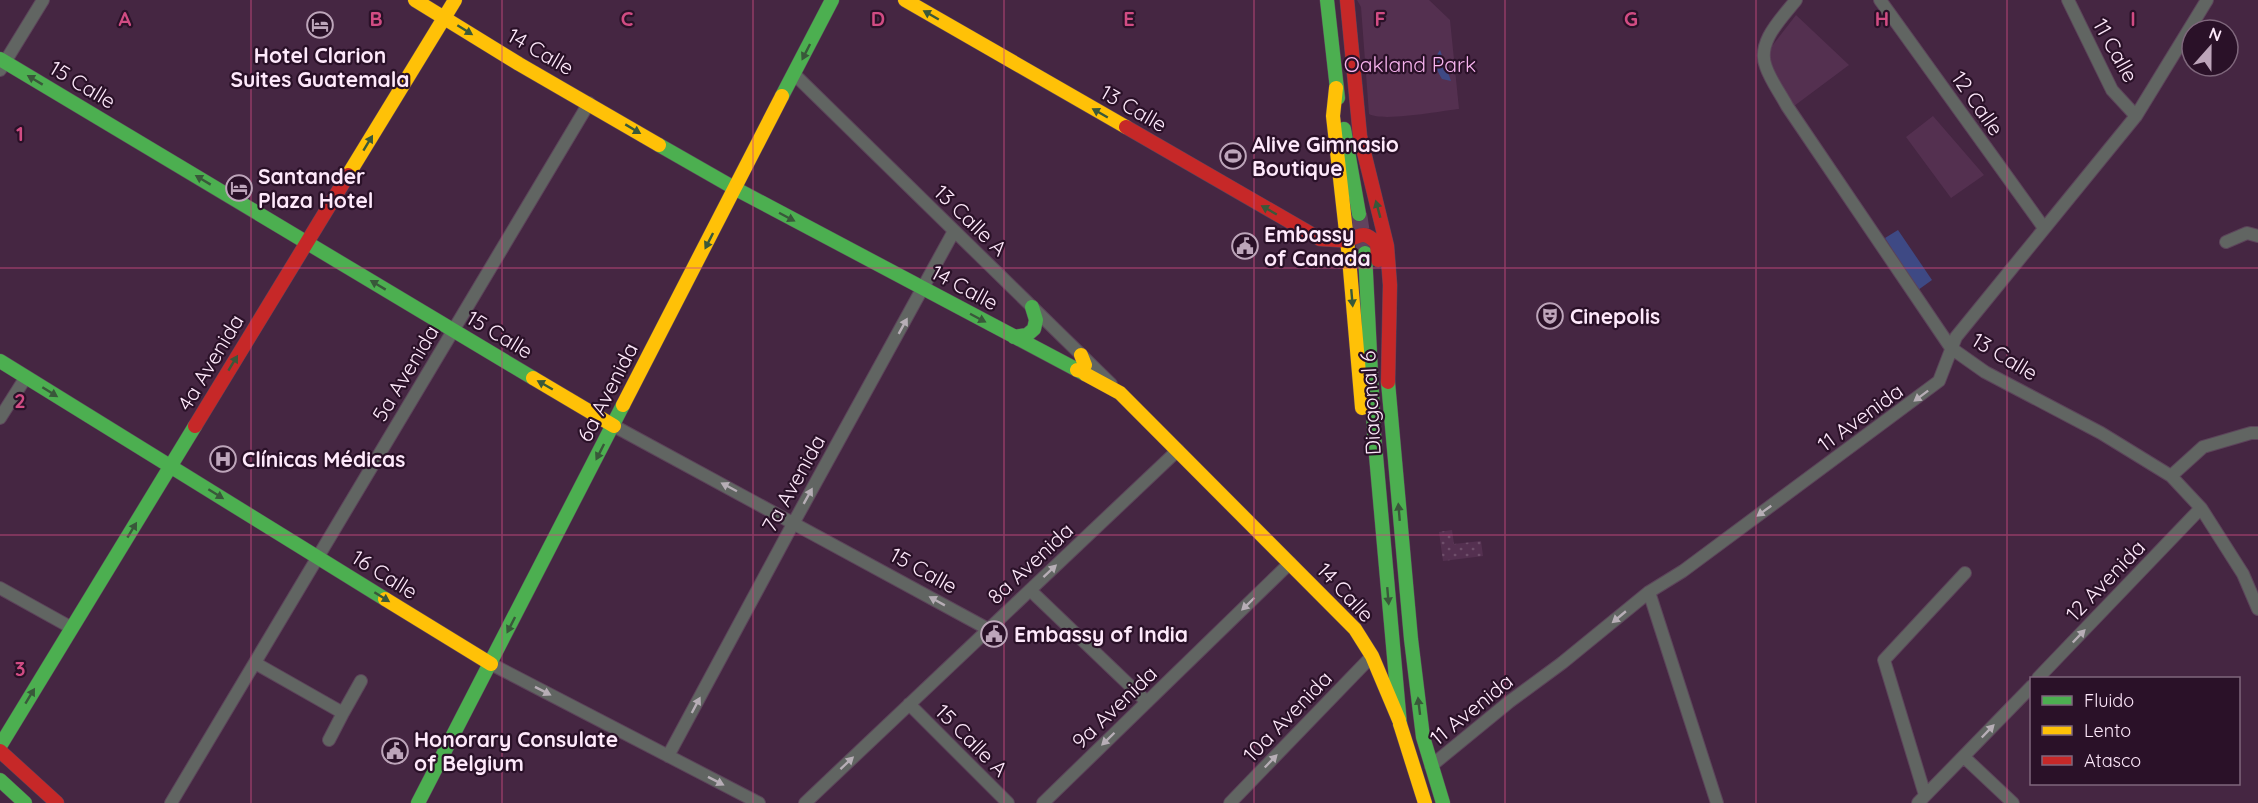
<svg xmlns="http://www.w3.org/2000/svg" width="2258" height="803" font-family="Quicksand,sans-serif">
<defs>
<pattern id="garden-dots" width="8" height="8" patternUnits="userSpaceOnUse" patternTransform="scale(1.5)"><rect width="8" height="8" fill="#543050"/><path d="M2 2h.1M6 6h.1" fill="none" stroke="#6e4e6a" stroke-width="1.8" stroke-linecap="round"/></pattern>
</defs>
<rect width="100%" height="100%" fill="#452642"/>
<path fill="#543050" d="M1357,0H1429L1450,20L1459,109C1440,111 1383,122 1369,114L1361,7Z
M1796,15L1849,65L1790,109L1767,67L1772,46Z
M1933,116L1984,175L1951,198L1906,137Z"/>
<path fill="url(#garden-dots)" d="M1452,530L1454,544L1481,541L1483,556L1443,561L1439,532Z"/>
<path fill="#3e4984" d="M1440,50L1451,81L1442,79C1436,69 1432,61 1440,50Z
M1898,230L1932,280L1918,290L1885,238Z"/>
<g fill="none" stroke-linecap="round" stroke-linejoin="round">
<path stroke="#61435e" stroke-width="16" stroke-dasharray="16 8" stroke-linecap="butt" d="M1359,214L1365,253"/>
<g stroke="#5c445a" stroke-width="14">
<path id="street" d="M1796,0C1782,18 1756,42 1766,67C1771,81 1780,93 1787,106L1951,348L1985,372L2101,433L2171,476L2201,508L2243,574L2258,609
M1880,0L2044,228
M2068,0L2112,90L2136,116
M0,70L43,0
M794,74L1111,384
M2226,242L2247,233L2258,236
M0,418L26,377
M614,426L988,629
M2171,476L2203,447L2251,433H2258
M0,588L72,628
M1030,590L1147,702
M1649,592L1717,803
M255,663L343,713L361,681
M491,664L759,803
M2038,678L2201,508
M909,704L1008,803
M329,740L343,713
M668,756L794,522L954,231
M1964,757L2013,803
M1431,766L1509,702L1562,663L1649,592L1683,571L1939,381L1956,337L2136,116L2207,0
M1925,795L1884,660L1965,573
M171,803L589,103
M805,803L1178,450
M1043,803L1290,563
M1230,803L1372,656
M1918,803L2032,686"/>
</g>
<g stroke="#5c445a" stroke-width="15">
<path id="fast" d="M1327,0L1338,98
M0,59L533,378
M782,96L832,0
M1344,129L1359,214
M659,145L736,189L1085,374
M1365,253L1374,433L1400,724
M1014,337L1027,335L1034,329L1036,320L1032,307
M0,361L385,599
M1388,382L1411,639L1423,737L1443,803
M0,746L195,426
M0,780L25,803
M418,803L623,405"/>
</g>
<g stroke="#5c445a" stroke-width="15">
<path id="slow" d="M415,0L519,64L659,145
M905,0L1126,127
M1336,88L1333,116L1349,258L1362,408
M348,175L455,0
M1077,370L1081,371L1085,365L1081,355
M1085,374L1120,393L1355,629L1372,656L1399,720
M533,378L614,426
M623,405L782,96
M385,599L491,664
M1400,724L1425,803"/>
</g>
<g stroke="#5c445a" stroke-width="15">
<path id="jam" d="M1347,0L1360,136L1387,246L1390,285L1388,382
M1126,127L1320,239C1328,239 1338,241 1346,240C1362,237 1361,229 1377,243L1378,260
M195,426L348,175
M0,751L57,803"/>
</g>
<use href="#street" stroke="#616562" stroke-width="12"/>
<use href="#fast" stroke="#4caf50" stroke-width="14"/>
<use href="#slow" stroke="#ffc107" stroke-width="14"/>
<use href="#jam" stroke="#c62828" stroke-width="14"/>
</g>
<defs><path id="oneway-solid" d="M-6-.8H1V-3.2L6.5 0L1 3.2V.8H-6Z" transform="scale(1.5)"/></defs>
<g fill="#39583a">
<use href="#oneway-solid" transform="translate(931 15) rotate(-150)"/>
<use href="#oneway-solid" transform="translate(465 30) rotate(32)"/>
<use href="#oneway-solid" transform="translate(806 52) rotate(117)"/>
<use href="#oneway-solid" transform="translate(35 80) rotate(-149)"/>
<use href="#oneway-solid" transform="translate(1100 113) rotate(-150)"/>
<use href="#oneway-solid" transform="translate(633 129) rotate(31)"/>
<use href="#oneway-solid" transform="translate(368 143) rotate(-59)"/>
<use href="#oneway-solid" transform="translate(203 180) rotate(-149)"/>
<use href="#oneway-solid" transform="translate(1378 209) rotate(-105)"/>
<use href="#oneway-solid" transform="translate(1269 210) rotate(-150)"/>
<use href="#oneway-solid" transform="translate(787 217) rotate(28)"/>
<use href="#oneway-solid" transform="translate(709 241) rotate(117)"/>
<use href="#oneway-solid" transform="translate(378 285) rotate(-149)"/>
<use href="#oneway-solid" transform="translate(1352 298) rotate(85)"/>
<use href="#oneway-solid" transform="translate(978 318) rotate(28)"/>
<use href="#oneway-solid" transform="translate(233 363) rotate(-59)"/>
<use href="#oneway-solid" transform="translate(545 385) rotate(-150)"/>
<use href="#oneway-solid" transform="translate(50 392) rotate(32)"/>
<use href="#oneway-solid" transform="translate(600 452) rotate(117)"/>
<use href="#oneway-solid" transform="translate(216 494) rotate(32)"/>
<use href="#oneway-solid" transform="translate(1399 512) rotate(-95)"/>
<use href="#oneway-solid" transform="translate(132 530) rotate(-59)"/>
<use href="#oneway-solid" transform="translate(1388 596) rotate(85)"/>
<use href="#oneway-solid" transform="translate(382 597) rotate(32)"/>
<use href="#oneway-solid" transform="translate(511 625) rotate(117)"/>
<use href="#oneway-solid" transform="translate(30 696) rotate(-59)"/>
<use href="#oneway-solid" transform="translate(1419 706) rotate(-97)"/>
</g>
<g fill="#b7aeb6">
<use href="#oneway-solid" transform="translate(903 326) rotate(-61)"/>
<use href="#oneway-solid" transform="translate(1921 396) rotate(143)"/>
<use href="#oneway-solid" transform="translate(729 487) rotate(-152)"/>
<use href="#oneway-solid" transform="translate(808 496) rotate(-61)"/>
<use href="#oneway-solid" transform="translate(1764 511) rotate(144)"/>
<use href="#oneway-solid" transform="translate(1050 571) rotate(-43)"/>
<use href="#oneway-solid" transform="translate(937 601) rotate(-151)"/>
<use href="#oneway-solid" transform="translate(1248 604) rotate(136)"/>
<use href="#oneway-solid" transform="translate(1619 617) rotate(140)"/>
<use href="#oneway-solid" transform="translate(2079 636) rotate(-46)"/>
<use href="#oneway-solid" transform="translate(543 691) rotate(27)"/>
<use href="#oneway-solid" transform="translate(696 705) rotate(-62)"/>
<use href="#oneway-solid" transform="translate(1988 731) rotate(-46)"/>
<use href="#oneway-solid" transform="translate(1108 739) rotate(136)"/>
<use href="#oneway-solid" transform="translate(1271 761) rotate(-46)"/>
<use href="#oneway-solid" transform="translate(847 763) rotate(-43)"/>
<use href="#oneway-solid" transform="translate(716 781) rotate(27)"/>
</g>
<path fill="none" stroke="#d14c83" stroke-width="1.5" stroke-opacity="0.55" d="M251,0V803M502,0V803M753,0V803M1004,0V803M1254,0V803M1505,0V803M1756,0V803M2007,0V803M0,268H2258M0,535H2258"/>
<defs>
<g id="hotel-ring" transform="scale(1.35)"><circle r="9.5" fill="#2a1128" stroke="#bda5ba" stroke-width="1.5"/><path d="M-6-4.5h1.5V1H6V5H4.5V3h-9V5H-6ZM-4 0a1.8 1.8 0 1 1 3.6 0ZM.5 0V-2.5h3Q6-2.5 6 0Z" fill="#bda5ba"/></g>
<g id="stadium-ring" transform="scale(1.35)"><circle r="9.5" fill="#2a1128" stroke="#bda5ba" stroke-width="1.5"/><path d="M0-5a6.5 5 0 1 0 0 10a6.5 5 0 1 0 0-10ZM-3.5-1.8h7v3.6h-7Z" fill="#bda5ba"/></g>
<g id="civic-ring" transform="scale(1.35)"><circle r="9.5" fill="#2a1128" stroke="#bda5ba" stroke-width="1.5"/><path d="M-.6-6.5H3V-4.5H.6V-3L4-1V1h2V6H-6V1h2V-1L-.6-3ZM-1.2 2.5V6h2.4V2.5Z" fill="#bda5ba"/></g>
<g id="theatre-ring" transform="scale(1.35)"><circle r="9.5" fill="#2a1128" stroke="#bda5ba" stroke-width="1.5"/><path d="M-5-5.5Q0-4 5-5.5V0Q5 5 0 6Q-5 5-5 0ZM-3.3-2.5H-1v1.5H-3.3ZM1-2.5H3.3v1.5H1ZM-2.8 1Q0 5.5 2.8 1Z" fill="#bda5ba"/></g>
<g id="hospital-ring" transform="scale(1.35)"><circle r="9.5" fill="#2a1128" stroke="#bda5ba" stroke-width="1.5"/><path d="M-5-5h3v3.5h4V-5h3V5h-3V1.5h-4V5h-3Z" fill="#bda5ba"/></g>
</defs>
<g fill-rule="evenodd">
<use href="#hotel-ring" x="320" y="25"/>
<use href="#stadium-ring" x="1233" y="156"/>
<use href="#hotel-ring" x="239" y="188"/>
<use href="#civic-ring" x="1245" y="246"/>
<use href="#theatre-ring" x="1550" y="316"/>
<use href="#hospital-ring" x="223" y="459"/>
<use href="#civic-ring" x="994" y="634"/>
<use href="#civic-ring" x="395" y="751"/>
</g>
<g text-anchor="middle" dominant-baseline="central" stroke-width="4.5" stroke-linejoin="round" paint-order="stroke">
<g font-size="21" fill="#fee9fb" stroke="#2a1128">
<text transform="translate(2116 50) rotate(61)">11 Calle</text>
<text transform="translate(541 51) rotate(30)">14 Calle</text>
<text transform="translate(83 84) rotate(31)">15 Calle</text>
<text transform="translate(1978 103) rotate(55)">12 Calle</text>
<text transform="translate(1134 108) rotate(30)">13 Calle</text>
<text transform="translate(971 220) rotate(44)">13 Calle A</text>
<text transform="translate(965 287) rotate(28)">14 Calle</text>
<text transform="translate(500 334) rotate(31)">15 Calle</text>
<text transform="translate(2005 356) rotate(31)">13 Calle</text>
<text transform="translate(210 362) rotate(-59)">4a Avenida</text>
<text transform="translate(405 373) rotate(-59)">5a Avenida</text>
<text transform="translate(607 392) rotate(-63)">6a Avenida</text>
<text transform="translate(1370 403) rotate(-93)">Diagonal 6</text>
<text transform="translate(1860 417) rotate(-36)">11 Avenida</text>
<text transform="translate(793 483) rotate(-61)">7a Avenida</text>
<text transform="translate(1030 563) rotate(-43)">8a Avenida</text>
<text transform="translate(924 570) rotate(29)">15 Calle</text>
<text transform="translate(385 574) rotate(32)">16 Calle</text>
<text transform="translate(2105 580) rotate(-46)">12 Avenida</text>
<text transform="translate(1346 592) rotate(47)">14 Calle</text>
<text transform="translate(1114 707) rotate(-44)">9a Avenida</text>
<text transform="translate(1471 709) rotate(-39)">11 Avenida</text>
<text transform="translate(1287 716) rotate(-46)">10a Avenida</text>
<text transform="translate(972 740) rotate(45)">15 Calle A</text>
</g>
<g font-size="21" font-weight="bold" fill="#fee9fb" stroke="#2a1128" text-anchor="start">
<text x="320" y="55" text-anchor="middle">Hotel Clarion<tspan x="320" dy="24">Suites Guatemala</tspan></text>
<text x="1252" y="144">Alive Gimnasio<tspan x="1252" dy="24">Boutique</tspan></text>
<text x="258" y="176">Santander<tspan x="258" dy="24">Plaza Hotel</tspan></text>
<text x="1264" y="234">Embassy<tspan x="1264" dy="24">of Canada</tspan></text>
<text x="1570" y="316">Cinepolis</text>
<text x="242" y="459">Clínicas Médicas</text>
<text x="1014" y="634">Embassy of India</text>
<text x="414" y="739">Honorary Consulate<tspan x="414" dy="24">of Belgium</tspan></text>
</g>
<g font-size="21" fill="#f8b4ef" stroke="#2a1128">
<text x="1410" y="64">Oakland Park</text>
</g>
</g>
<g font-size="20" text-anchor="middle" font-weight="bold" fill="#d14c83" stroke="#2a1128" stroke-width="4.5" stroke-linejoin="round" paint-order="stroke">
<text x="125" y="26">A</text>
<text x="376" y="26">B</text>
<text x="627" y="26">C</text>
<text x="878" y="26">D</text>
<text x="1129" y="26">E</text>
<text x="1380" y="26">F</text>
<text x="1631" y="26">G</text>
<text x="1882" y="26">H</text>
<text x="2133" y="26">I</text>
<text x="20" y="141">1</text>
<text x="20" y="408">2</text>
<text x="20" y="676">3</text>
</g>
<rect x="2030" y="677" width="210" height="108" fill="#2a1128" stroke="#7f677c" stroke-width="1.5"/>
<rect x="2042" y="696" width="30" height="9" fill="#4caf50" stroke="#7f677c" stroke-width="1.5"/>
<text x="2084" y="707" font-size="18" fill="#fee9fb">Fluido</text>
<rect x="2042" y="726" width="30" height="9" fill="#ffc107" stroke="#7f677c" stroke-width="1.5"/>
<text x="2084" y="737" font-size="18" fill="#fee9fb">Lento</text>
<rect x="2042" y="756" width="30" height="9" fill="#c62828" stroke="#7f677c" stroke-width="1.5"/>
<text x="2084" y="767" font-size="18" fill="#fee9fb">Atasco</text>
<g transform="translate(2210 48) rotate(21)"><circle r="28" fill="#2a1128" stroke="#7f677c" stroke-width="1.5"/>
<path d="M0-4.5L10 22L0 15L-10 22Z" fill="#bda5ba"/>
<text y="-9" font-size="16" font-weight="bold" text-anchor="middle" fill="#fee9fb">N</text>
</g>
</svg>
